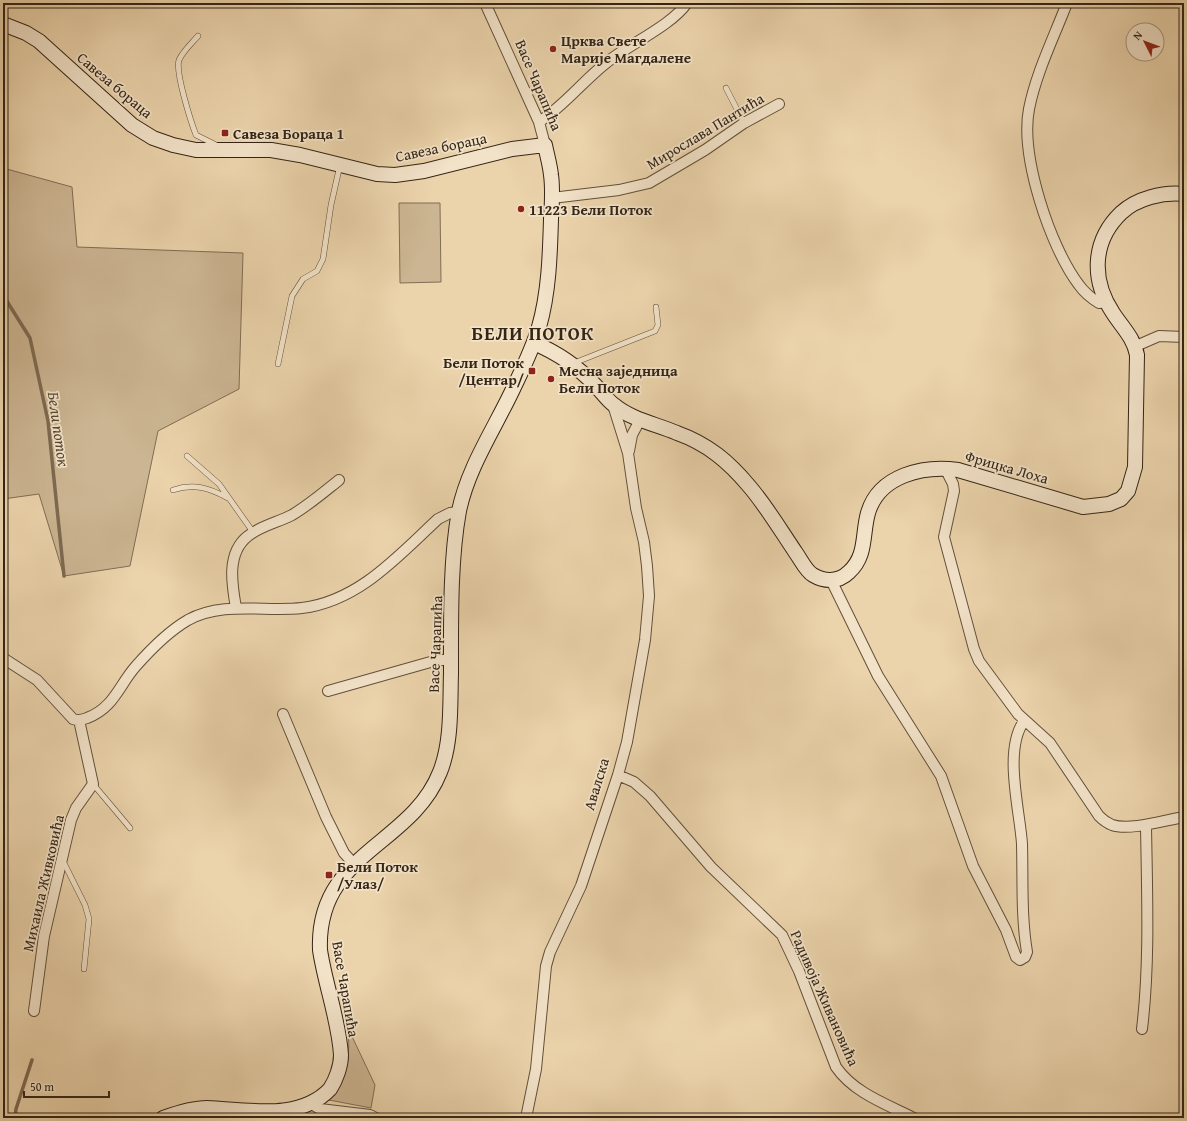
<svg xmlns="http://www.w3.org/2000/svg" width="1187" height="1121" font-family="'Gentium Book Plus',serif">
<rect width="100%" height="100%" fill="#ebd3ab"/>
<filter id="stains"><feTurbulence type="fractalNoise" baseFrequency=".005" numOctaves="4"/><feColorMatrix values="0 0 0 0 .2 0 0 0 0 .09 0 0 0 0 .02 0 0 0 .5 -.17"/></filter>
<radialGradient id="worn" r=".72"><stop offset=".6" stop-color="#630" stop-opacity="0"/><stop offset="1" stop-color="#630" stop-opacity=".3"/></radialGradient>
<path fill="#ccb592" stroke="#806d54" d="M3,168L72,187L77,247L243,253L239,389L158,431L130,566L64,576L39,494L3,499Z
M399,203H440L441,282L400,283Z
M348,1028L375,1085L371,1108L329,1100C349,1077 350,1057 348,1028Z"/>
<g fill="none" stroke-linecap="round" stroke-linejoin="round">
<path stroke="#7d6a51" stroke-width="3.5" d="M3,295L30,338L48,421L64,576
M15,1118L16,1109L32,1060"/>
<g stroke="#62503b" stroke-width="6">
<path id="lane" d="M198,36C192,43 183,51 179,60C175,72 191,122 196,135L218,146
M726,88L744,123
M574,363L655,331L658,325L656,307
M278,364L292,296L303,279L317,271L323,259L331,205L340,165
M187,456L219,484L253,532
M173,490C194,483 209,488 228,498
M93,784L130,828
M63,861L85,905L89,919L84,969"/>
</g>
<g stroke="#62503b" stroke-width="12">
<path id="street" d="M485,3L539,122L545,145
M1067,3C1054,37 1036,73 1029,109C1020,156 1050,247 1079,285C1084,292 1091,298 1099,303L1107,302
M539,122C564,106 582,82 606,63C629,44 671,26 687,3
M552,198L619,190L649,183L705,150L744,123L779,104
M1136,346L1159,336L1184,337
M629,451L632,435L640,420
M945,468L953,484L954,491L944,537L974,649L979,661L1018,714L1050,743L1099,816C1103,820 1107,823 1112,825C1130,831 1165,820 1184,817
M831,580L878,676L941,776L973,866L1006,930L1016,957L1020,960L1025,957L1027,952C1021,916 1023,880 1022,844C1020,811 1003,750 1024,721
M236,608C232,585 226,553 248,536C260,526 279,522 292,515C309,505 324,492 339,480
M3,658L37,680L73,719C78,721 82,720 87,718C114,708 119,685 136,666C151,649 169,631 188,620C223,601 264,612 302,608C359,601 398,556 438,519L450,513L459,512
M328,691L434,661L451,659
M283,714L326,817L344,853L354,864
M618,775L634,782L650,796L711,867L782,935L799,971L836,1067C854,1093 886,1104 914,1118
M34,1011L44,936L71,820L76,808L93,784L79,720
M1142,1029C1150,962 1147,893 1146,825
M313,1105L320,1109L370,1115L376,1118
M526,1118L536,1069L546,966L550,952L581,886L618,775L627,742L645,640L649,596L647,566L644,542L636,508L628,453L613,405"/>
</g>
<g stroke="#342516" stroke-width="16">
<path id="secondary" d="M3,24L26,33L39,41L132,125L153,138L173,145L196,150H271L300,155L377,174L395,175L424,171L512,149L545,145C547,155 550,165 551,175C553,189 552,204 551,219C550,254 549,292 539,327C533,348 523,368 514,387C495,428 468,467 459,511C450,560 451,622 451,673C450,705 452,742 440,772C411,846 316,853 320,950C325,984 339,1021 341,1055C341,1066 336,1080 330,1089C300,1121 249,1110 207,1108C192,1108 177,1113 163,1118
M534,343C558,353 577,366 595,385C602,392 607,400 614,405C632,420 656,424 677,433C708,444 729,462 749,486C767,507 781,531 796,553C801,560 806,571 813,575C818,578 824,580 830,580C837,580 844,577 849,572C867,556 862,534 868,513C879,475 924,465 958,470L1083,507L1109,504L1121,499L1128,491L1135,467L1137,355C1134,338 1122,327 1113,313C1091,280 1092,241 1121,213C1137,198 1163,192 1184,194"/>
</g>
<use href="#lane" stroke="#f2e2c8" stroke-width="5"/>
<use href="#street" stroke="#f2e2c8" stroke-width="10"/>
<use href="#secondary" stroke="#f2e2c8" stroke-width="14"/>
</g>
<g fill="#8f2418" stroke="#f2e2c8" stroke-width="1.5">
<circle cx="553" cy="49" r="4"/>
<rect x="221" y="129" width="8" height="8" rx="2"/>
<circle cx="521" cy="209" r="4"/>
<rect x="528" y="367" width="8" height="8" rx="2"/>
<circle cx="551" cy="379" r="4"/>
<rect x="325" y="871" width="8" height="8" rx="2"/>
</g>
<g text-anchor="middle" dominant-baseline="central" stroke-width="3.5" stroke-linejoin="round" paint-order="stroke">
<g font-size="15" font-weight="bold" fill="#342516" stroke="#f2e2c8" text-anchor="start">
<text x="561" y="40">Црква Свете<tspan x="561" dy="17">Марије Магдалене</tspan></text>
<text x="233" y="133">Савеза Бораца 1</text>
<text x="529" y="209">11223 Бели Поток</text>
<text x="524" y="362" text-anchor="end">Бели Поток<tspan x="524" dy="17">/Центар/</tspan></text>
<text x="559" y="370">Месна заједница<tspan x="559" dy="17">Бели Поток</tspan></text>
<text x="337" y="866">Бели Поток<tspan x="337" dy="17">/Улаз/</tspan></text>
</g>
<g font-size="15" fill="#342516" stroke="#f2e2c8">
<text transform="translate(115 85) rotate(40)">Савеза бораца</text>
<text transform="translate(539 85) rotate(67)">Васе Чарапића</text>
<text transform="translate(705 131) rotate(-31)">Мирослава Пантића</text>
<text transform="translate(441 147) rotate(-12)">Савеза бораца</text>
<text transform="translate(1007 467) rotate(16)">Фрицка Лоха</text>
<text transform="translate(435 644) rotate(-88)">Васе Чарапића</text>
<text transform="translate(596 784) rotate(-73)">Авалска</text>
<text transform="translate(43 883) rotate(-77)">Михаила Живковића</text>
<text transform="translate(346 989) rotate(80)">Васе Чарапића</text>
<text transform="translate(825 998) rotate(66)">Радивоја Живановића</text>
</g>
<g font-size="16" font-style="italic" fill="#584833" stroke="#f2e2c8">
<text transform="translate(59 429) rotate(82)">Бели поток</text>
</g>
<g font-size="19" font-weight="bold" letter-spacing="1" fill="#342516" stroke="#f2e2c8">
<text x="533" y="333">БЕЛИ ПОТОК</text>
</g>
</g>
<rect width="1187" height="1121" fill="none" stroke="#ebd3ab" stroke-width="16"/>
<rect x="4" y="4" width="1179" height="1113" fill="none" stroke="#342516" stroke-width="2"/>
<rect x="8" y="8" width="1171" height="1105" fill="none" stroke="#342516"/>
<g transform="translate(1145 42) rotate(312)"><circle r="19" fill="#f2e2c8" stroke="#a69681"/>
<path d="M0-3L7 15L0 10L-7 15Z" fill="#8f2418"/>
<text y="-6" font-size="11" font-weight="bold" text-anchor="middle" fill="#342516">N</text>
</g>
<path d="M24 1091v6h85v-6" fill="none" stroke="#342516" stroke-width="2"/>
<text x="30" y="1091" font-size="12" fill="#342516" stroke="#f2e2c8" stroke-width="3" paint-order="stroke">50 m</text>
<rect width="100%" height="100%" filter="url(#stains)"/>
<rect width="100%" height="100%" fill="url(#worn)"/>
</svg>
